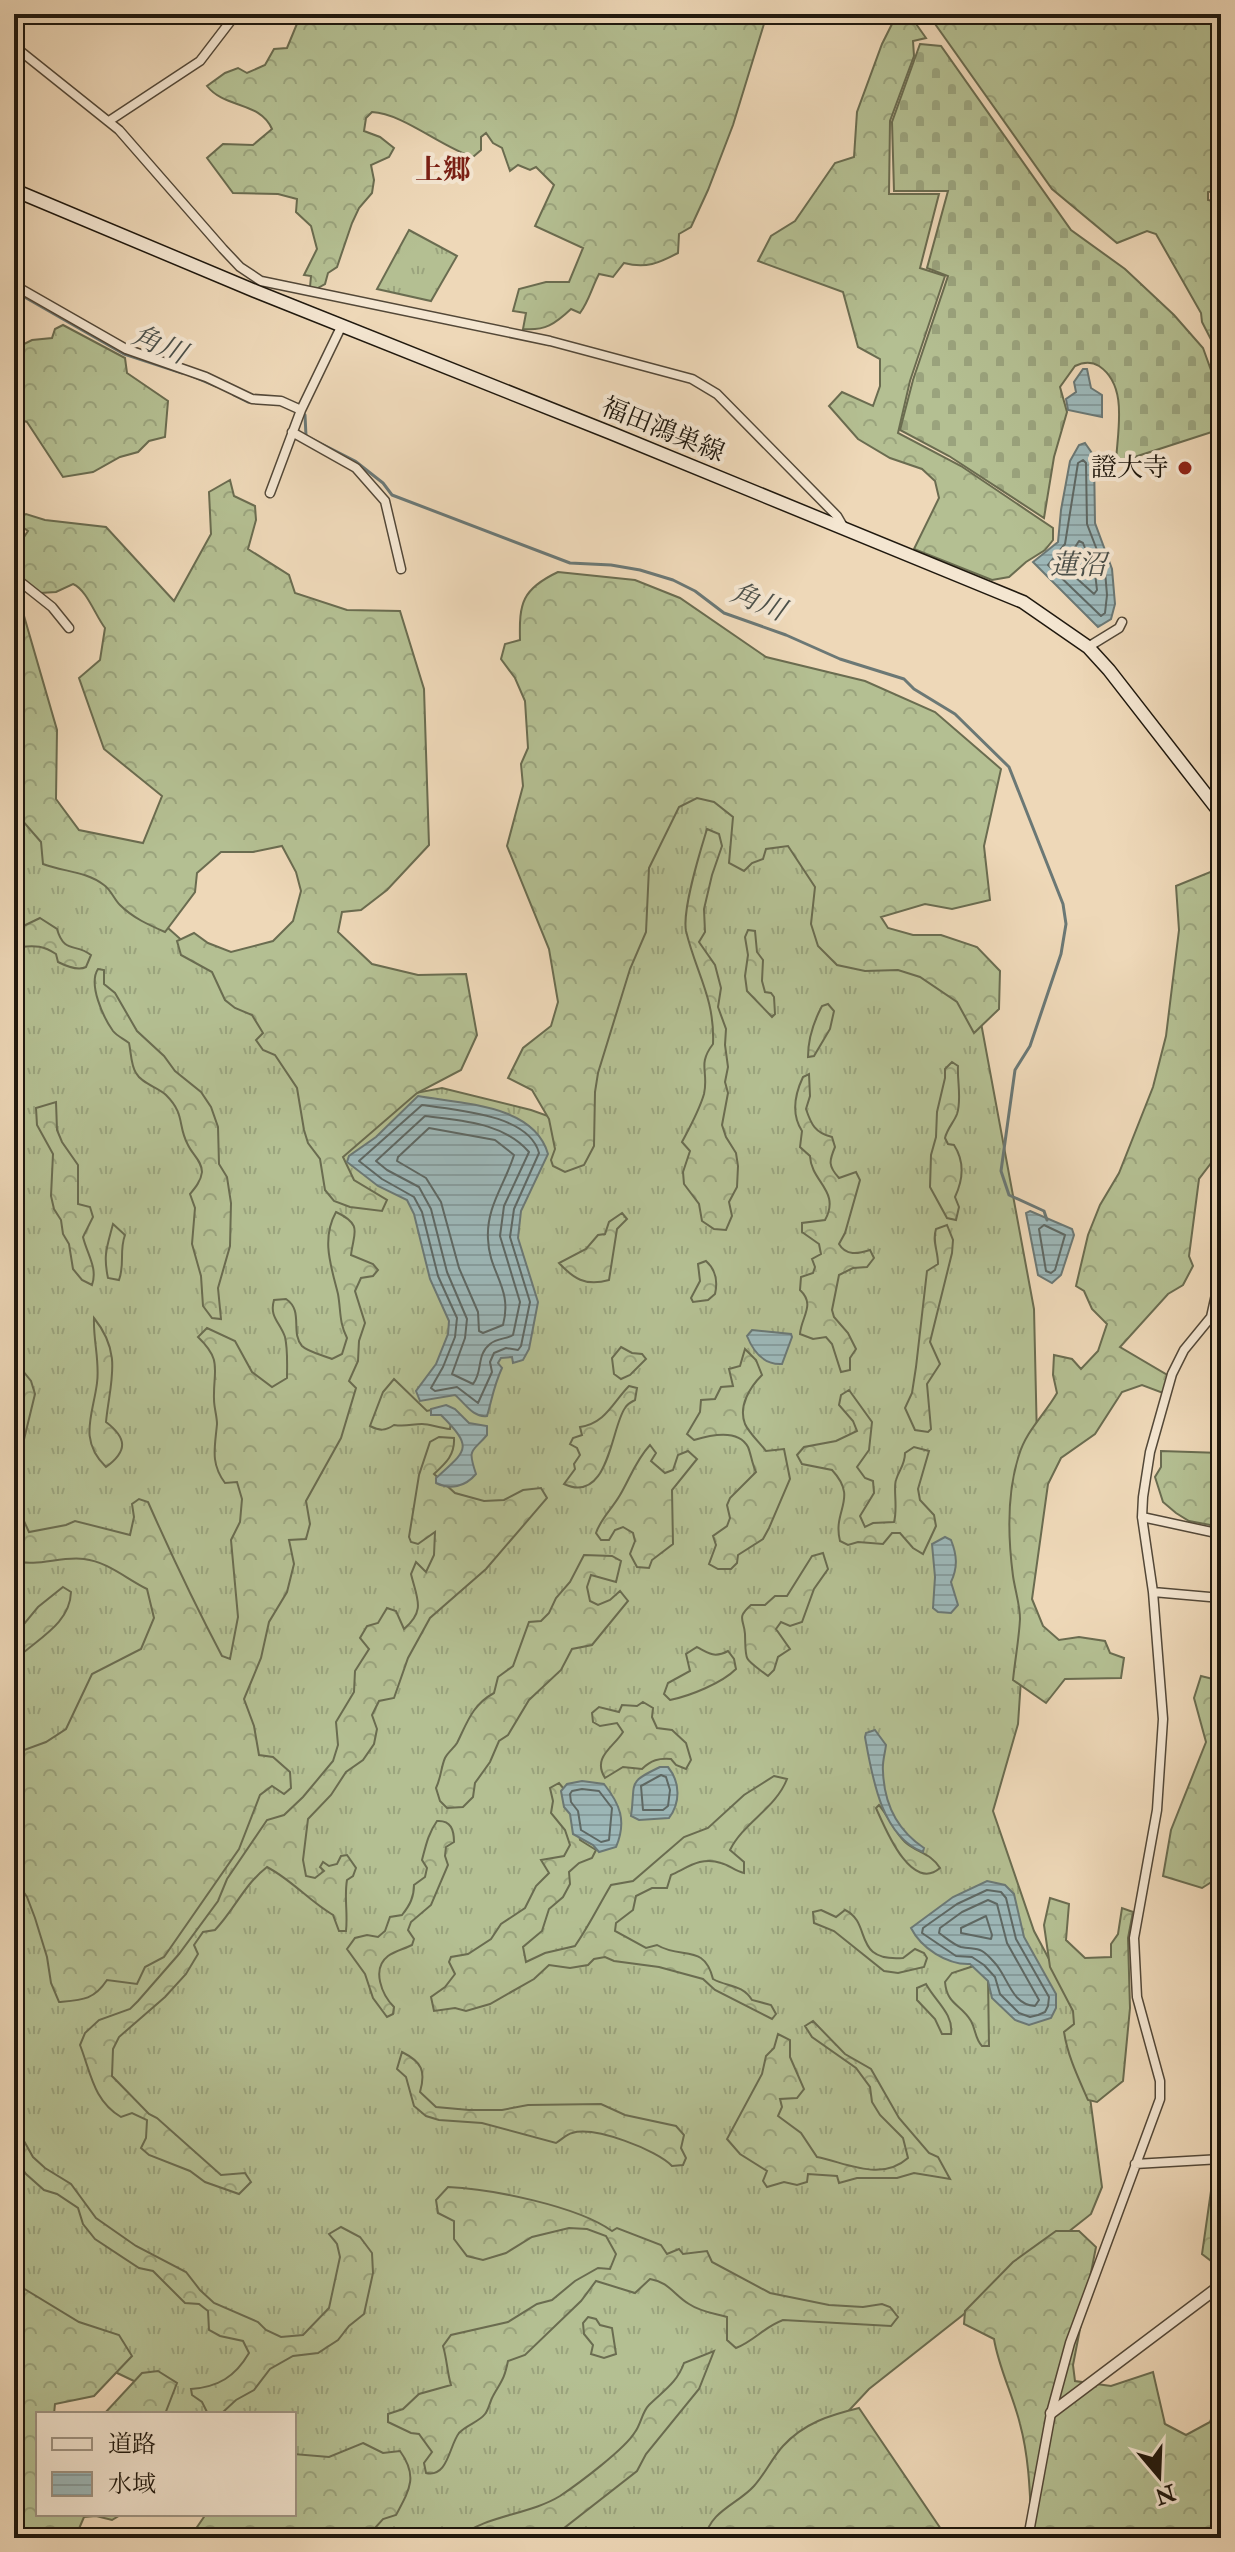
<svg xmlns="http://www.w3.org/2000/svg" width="1235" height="2552" font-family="'IM FELL Double Pica','Noto Serif JP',serif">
<defs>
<pattern id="grass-tufts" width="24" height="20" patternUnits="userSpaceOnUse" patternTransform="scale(2)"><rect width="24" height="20" fill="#b4bf92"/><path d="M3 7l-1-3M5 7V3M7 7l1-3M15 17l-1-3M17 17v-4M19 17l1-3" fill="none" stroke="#9aa37d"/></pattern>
<pattern id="forest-crowns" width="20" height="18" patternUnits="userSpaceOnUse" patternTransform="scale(2)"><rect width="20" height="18" fill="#b4bf92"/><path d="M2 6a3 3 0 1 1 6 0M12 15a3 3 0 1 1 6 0" fill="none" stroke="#9aa37d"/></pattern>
<pattern id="cemetery-stones" width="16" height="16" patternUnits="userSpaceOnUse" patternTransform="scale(2)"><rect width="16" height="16" fill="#b4bf92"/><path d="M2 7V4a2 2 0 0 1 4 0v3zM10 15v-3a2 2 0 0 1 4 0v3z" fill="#9aa37d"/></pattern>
<pattern id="water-rules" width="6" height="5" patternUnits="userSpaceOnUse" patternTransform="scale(2)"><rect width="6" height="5" fill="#9db8b9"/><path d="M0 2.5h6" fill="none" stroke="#879d9e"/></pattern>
</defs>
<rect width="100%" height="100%" fill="#eed8b8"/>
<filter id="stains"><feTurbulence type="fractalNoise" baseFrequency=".0025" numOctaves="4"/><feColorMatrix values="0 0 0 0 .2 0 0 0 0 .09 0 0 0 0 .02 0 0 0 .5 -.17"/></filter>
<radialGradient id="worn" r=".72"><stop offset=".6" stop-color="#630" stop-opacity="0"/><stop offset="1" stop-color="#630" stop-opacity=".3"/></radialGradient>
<path fill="url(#grass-tufts)" stroke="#6a6c50" stroke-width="2" d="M409,230L457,256L431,301L377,289Z
M646,787L711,788L799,827L856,922L979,1012L1034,1309L1037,1440L1018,1724L993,1811L1034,1931L1079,2015L1102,2187L1091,2214L869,2389L755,2511L743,2538H307L294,2514V2414H138L136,2382L90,2360L14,2313V807L140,903L224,978L405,1095L442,1088L531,1110L573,1125Z"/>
<path fill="url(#forest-crowns)" stroke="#6a6c50" stroke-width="2" d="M301,14H767L733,125L708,190L691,227L679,234L678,253C659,263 646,269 624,263L613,277L599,274C592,287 589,301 580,313L571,309C555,324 545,331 523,329L526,313L513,311L519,289L546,282H569L583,248L535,226L554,185L536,167L530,170L518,165L510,171L502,148L493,143L486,133L481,137V150L473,157C443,148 402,113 372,112L366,118L364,131L380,137L394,148L389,157L371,165L374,180L372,193L359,208L352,223L337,267L328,273L325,284L316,289L310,287L311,276L304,275L317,249L311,226L296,212L297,199L278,194L233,193L207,158L223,144L253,145L272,129C260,101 225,109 207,86L225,73L238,68L247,73L265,65L274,49L287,48Z
M897,14H909L926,38L913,41L914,56L890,121L889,194H939L920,268L945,276L910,381L898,433L961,466L1053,528V540L1045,550L1026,562L1009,577L992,580L914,549L939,498L935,481L922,469L890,458L858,439L829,406L842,392L873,406L880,386V359L858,347L843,292L758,261L771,236L795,221L835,163L854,157L857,112L882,44Z
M928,14H1221V190L1208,192V200L1221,203V359L1202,322L1201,313L1156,234L1147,231L1117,243L1052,189Z
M63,325L125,358L127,373L168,401L165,437L149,441L138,452L120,457L93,472L63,477L27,422L14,417V362L18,359L24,344L32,340L52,338L55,329Z
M230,480L234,496L255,506L256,520L248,549L289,575L295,593L347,610L400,611L424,689L429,845L387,890L361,910L342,912L338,932L372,964L418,975L466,974L477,1035L461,1070L417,1093L343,1157L354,1180L387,1200L382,1211L350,1207L334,1201L325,1190L320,1159L308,1143L304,1130L297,1088L275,1055L263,1050L256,1040L263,1033L252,1015L235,1008L225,1000L212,972L181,955L177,941L194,933L208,943L231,952L273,941L293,921L301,891L296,872L282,846L253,852H221L197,873L195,892L165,932C149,925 133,918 120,905C114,899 111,890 104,885C86,871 64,872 43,864L41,842L14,811V618L24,616L57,730L56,799L79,830L143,843L162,796L104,749L79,678L100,660L105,628C95,615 87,590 73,584L56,592L40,593C17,575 14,573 14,544L22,540L28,531L21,526L20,518L26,514L45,520L106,527L174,601L211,534L209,492Z
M558,572L635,580L680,598L766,657L865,681L935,712L1001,769L984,846L990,900L952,909L925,904L881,917L888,928L913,935H941L977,947L1000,971L999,1009L974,1033L957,1002L920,977L898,970L865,971L837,965L818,946L811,924L815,887L788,846L766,849L763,859L752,863L744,871L729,863L733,817L714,802L697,798L679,807L649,868L646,932L630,969L598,1073L595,1092L594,1146L584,1165L565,1172L553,1166L551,1160L555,1149L549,1119L532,1090L508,1078L523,1048L551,1026L558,1002L549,949L507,846L523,786L521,764L528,748L525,701L515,678L501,659L505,644L520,640C519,603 522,589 558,572Z
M707,829L719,834L722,846L712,875L704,909L705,932L699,942L715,965L721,988L718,1007L726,1029L725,1045L728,1067L725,1082L728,1093L722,1125L726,1137L736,1153L738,1166L737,1187L729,1202L732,1216L726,1230L714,1229L702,1221L699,1204L684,1184L683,1172L690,1151L682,1142C690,1127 699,1111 704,1094C709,1071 697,1065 713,1044C715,998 696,973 686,931C682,909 700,852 707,829Z
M1221,859V1150L1199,1179L1189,1256L1193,1266L1183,1285L1168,1294L1120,1347L1169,1376L1163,1393L1142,1385L1122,1392L1095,1434L1061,1458L1048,1484L1032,1599L1043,1626L1059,1640L1079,1637L1105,1641L1110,1653L1124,1658L1121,1678L1065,1679L1046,1703L1013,1680C1015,1660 1019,1639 1020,1619C1020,1605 1015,1590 1013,1576C1008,1538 1007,1492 1019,1455C1026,1431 1045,1414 1057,1393L1053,1375L1054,1355L1072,1359L1081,1369L1098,1351L1107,1324L1092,1309L1084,1291L1076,1286L1088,1235L1100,1205L1119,1173L1153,1087L1166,1036L1179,930L1176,886L1213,871Z
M40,918L57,929C64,954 76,943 91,955L86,967C78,971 66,966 58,962L56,954C44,946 35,945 21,947L14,940L15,930Z
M748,930L755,931L757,952L763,960L762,981L765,992L771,993L774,997L775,1014L772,1017L747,991L745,976L748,955L745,937Z
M98,969L104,970V984L115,993L137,1031L164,1056L175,1071L201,1092L211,1107L218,1127L219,1164L227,1177L231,1203L230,1246L218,1288L221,1319L212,1318L203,1306L201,1276L192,1244L195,1208L190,1194C195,1188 201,1181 202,1172C202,1161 192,1154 188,1145C177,1125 186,1115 166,1095C158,1087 142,1084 136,1073C131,1066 131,1052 129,1043C124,1039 117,1036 113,1031C103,1017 88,984 98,969Z
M828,1004L834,1011L830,1029L814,1056L808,1057C808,1039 814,1021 822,1006Z
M952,1062L958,1066C957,1081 962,1099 957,1114C954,1122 947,1129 945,1138L948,1144L954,1145C965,1162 963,1180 955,1197L959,1207L956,1220L947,1218L930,1187L931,1155L936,1137L937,1112L945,1078V1069Z
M809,1074L810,1096L806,1109C811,1124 815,1133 832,1137L835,1147C829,1161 828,1166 839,1178L856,1172L860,1180L845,1233L839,1244C846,1256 858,1254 870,1250L874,1258L867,1267L853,1268L839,1275L832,1310L834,1317L848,1333L856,1349L850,1358V1370L841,1372L832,1344L826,1337L813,1339L800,1334C801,1317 816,1305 800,1290L801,1277L813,1273L815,1267L812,1259L821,1254L819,1244L802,1232V1223L825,1220C841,1191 811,1182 810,1156L800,1147L802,1131C791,1114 795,1094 803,1077Z
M56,1102L57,1130L62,1142L78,1165V1204L90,1207L93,1217L83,1237C87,1254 98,1268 92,1285L82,1280L73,1269L69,1244L63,1234L61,1220L54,1209L51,1196L53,1154L37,1125L36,1108Z
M336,1212C364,1225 353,1234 351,1255L373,1264L378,1270L373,1276L361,1278L355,1291L365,1323L359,1341L358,1361L349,1381L356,1388L341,1438L306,1501L310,1524L306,1539L289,1540L294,1564L287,1592L269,1622L261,1658L244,1699L254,1726L259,1755L273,1757L290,1772L291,1788L284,1794L272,1786L260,1795L239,1849L164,1957L145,1967L137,1984L107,1980C94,2000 82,2000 59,2002L51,1983L47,1957L35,1918L27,1897L14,1878V1769L24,1750L46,1742L66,1729L92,1674L141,1649L154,1618L147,1589C125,1578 108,1562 84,1559C60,1556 38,1567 14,1561V1466L19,1469L24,1499L23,1519L29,1532L66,1525L75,1521L130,1535L134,1517L132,1504L139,1499L148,1502C171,1554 195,1605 222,1656L230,1659L238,1617L231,1540L240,1522L242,1499L237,1482L225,1483C210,1463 215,1447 217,1424C217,1416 214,1408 214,1399C213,1370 223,1361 198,1337L207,1328L235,1341L252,1372L272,1387L287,1378C287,1365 288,1350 285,1337C280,1322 269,1317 274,1300L286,1299C304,1311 290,1332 302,1346C308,1352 323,1355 332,1359L342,1354L347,1338C339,1322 341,1311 338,1294C331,1266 321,1239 336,1212Z
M622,1213L627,1219L617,1229L609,1280C585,1287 573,1278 559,1263L586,1249L598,1235L605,1234L609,1222Z
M113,1224L125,1235C119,1251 125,1264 119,1280L108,1278C103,1255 107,1247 113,1224Z
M947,1225L953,1240L952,1253L930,1342L940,1364L927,1384L931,1429L928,1432L915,1430L905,1408L912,1393L916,1367L927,1271L938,1264C938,1250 932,1242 936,1229Z
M706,1261C716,1270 718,1281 715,1294L708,1300L693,1302L691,1298L700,1281L698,1264Z
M94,1318C123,1354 110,1381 106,1422C127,1438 128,1451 106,1467C78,1440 93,1415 97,1383C100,1362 93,1340 94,1318Z
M14,1330L23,1371L31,1381L35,1394L20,1456H14Z
M621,1347L632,1353L642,1354L646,1359L630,1375L621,1379L614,1374L612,1358Z
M745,1349L756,1360L762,1375C750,1387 738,1406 745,1424C749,1433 760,1443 766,1451L784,1449L790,1479L769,1528L763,1539L738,1555L737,1563L731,1569H718L709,1564L716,1545L713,1536L727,1526L730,1518L727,1505L730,1498L756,1472C752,1464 751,1454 748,1447C738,1428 710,1435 694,1440L687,1434L700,1412L701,1400L715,1399L721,1387L733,1386L729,1369L740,1366Z
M394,1379L427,1411L439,1408L451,1421L450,1429C439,1428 430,1424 422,1424C412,1424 406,1427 394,1425C385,1431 380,1431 370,1426L383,1392Z
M629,1386L637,1388L635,1400C631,1402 627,1404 625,1408C611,1427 609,1505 564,1484L575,1469L574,1464L580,1455L577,1448L570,1444L573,1438L582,1435L580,1427C606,1423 613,1402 629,1386Z
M849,1390L872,1422L869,1450L857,1467L865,1478L873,1481L874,1493L860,1516L865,1527L873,1523L894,1522C898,1508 893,1488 896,1480C899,1470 905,1465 905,1453L914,1447L929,1451L918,1489L920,1500L934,1515L936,1526L923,1554L913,1548L900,1533H892L883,1544L858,1542L848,1545L840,1541C832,1510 859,1499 832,1470L802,1464L797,1455L804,1447L836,1441L857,1431L853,1421L839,1405L841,1395Z
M439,1437L454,1438C455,1455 446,1463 434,1474L455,1493L484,1501L504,1500L523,1490L541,1488L547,1498L486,1569L430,1618L408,1658L394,1698L379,1701L372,1715L377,1729L374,1744L363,1760L346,1772L331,1795L308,1819L303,1860L306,1876L315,1878L324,1871L320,1867L323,1862L329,1866L337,1864L341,1856L347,1855L356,1868L353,1876L347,1880C344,1897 348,1913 346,1931H339L333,1915C309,1901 292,1880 267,1867C243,1886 235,1909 215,1930L203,1932L194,1945L198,1954L186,1974L165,1997L119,2037L113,2049L112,2076L149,2114L157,2118L221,2175L245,2173L251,2182L239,2194L205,2182L190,2171L149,2155L141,2148L146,2138L147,2120L132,2113L121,2117C93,2100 91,2073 80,2045L85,2033L99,2020L130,2009L138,2001L179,1954L218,1901L227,1879L267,1820L284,1815L303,1797L333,1761L338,1745L336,1722L354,1692L355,1671L369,1649L360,1638L367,1626L378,1623L387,1608L396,1611L404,1629C426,1610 417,1599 411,1574L416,1562L426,1572L434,1555L435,1532L418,1544L411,1542L409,1537L419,1475L430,1442Z
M650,1445L656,1453L651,1461L665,1473L673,1470L678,1455L688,1451L697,1459L672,1490L673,1544L652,1560L649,1568L637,1567L630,1554L635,1541L633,1533L623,1527L615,1530L609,1540H601L596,1533C601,1518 612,1509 620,1495C630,1478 636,1460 650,1445Z
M1161,1451L1221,1453V1527L1189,1521L1176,1513L1163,1502L1155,1477L1161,1467Z
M823,1553L828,1569L814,1589L802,1622L790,1626L781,1622L776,1629L790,1649L778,1657L774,1670L768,1676C743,1657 746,1663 745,1634C744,1619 736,1618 751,1605H765L775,1596H787L812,1556Z
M584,1555L612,1556L621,1561L616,1582L591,1575L587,1587L590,1601L598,1605L610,1600L620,1591L628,1601L592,1645L572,1649L561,1670L529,1700L508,1735L499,1741L490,1762L475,1783L473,1797L463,1807L447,1808L440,1801L436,1788C441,1778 441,1767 445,1758C448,1752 454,1748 457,1743C467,1723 472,1705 494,1693L498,1677L513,1666L529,1622L541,1621L549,1613L556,1598L570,1582Z
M63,1587L71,1592C70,1625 35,1640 14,1661V1636L38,1607Z
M697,1647C709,1654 715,1658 728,1651L734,1659L736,1669C722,1683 690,1696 670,1700L664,1694L668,1683L690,1671L686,1654Z
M1201,1676L1221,1681V1876L1202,1888L1163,1876L1171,1830L1206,1742L1194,1698Z
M643,1702L653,1708L652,1717L657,1728L672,1730L686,1743L691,1760L686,1769L676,1765L671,1759C659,1758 651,1760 642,1769L623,1767L605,1778C592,1757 613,1748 623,1732L617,1723L600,1726L593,1722L592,1713L599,1707L619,1712L622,1705L637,1706Z
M774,1776L787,1779C776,1808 743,1823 730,1850L744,1862V1873C735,1871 729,1865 721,1863C701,1856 687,1868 671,1875L667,1888H652L636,1896L633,1910L616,1923L615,1931L646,1948L657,1945C682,1960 704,1943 713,1979C727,1987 742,1984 752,2000L771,2005L776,2014L772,2019L715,1990L703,1979L659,1967L614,1961L605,1957L594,1959L588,1965L570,1968L549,1965L534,1979L490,2004L466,2011L455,2008L434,2011L431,1997L445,1987L455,1974L449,1962L451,1957L468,1954L491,1939L501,1924L525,1908L536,1886L549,1873L541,1860L564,1856L570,1845L565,1830L551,1813L553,1801L550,1788L559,1783L573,1800L580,1840L596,1850L592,1858L579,1863L569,1872L570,1884L563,1897L549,1909L542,1931L523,1947L526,1962L545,1953L575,1946C589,1926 599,1905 611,1885L633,1881L684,1837L708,1828L744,1795Z
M879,1805C889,1817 894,1831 905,1842C917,1853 931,1853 940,1868C911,1893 885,1828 876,1808Z
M437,1821C451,1820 454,1830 454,1842L446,1847L445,1856L448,1865L431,1905L411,1922L408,1930L414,1939L412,1945C404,1949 395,1951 388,1956C371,1969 382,1995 394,2007L393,2014L387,2017L373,1998L365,1974L347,1949L355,1938L367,1935L378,1937L385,1931L390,1917L402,1915C410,1905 414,1897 414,1885L425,1877L427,1868L422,1860C426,1845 428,1834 437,1821Z
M1050,1898L1069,1904L1066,1940L1085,1958L1111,1957V1944L1118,1934L1122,1908L1133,1912L1128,1938L1130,2008L1123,2081L1097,2102L1088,2100C1078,2077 1068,2057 1064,2032L1074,2024L1073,2011L1050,1967L1044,1925Z
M821,1910L836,1917L845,1910C873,1923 851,1962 903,1958L915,1949L924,1953L927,1958L924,1967L898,1973L884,1971L834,1931L814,1923L813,1912Z
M977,1965L988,1977L989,2046H982C975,2039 976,2030 971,2021C961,2004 947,2005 945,1982L952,1973Z
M926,1984C935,2001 954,2014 951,2034H942L935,2019L917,2000V1988Z
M813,2021L845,2054L871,2069L899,2118L929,2153L938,2157L950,2179L914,2173L897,2178H857L839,2183L837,2176L808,2174L807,2182L797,2185L784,2182L767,2187L763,2181L767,2171L740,2154L727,2139L762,2074L766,2056L774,2048L778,2034L790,2040V2057L804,2089L797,2098L780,2099L782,2107L778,2116L801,2133L817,2157C847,2163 881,2182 908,2158L903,2138L880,2115L872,2102L870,2087L856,2068L812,2037L805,2026Z
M402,2052C422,2062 426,2071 420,2092L436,2107L469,2110H502L528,2105L601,2104L625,2115L676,2126L684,2135L681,2148L686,2158L683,2165L672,2166C657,2150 595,2126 572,2133C567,2134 561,2140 556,2143L482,2123L439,2120L426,2116L414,2106L406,2077L397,2069Z
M14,2136L24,2141L33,2157L45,2168L71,2184L96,2218L136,2246L186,2272L200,2290L214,2303L258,2322L266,2330L281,2337L303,2335L329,2308L340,2257L337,2244L329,2234L341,2227L360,2237L372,2253L373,2273L364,2314L349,2326L338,2340L318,2353L293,2356L270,2369L254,2390L236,2400L222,2413L208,2414L202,2402L192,2395L191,2389C218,2387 235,2377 249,2353L243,2341L220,2336L209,2330L208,2311L199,2304L185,2303L153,2271L139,2268L95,2239L83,2224L78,2208L57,2194L44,2190L26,2174L14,2157Z
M1221,2169V2266L1219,2267L1202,2254L1214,2170Z
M448,2187C492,2189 577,2206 612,2231L617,2228L661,2245L667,2254L679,2249L683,2254L707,2251L712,2262L770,2293L829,2305L863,2307L882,2304L890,2307L898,2317L891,2326L783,2320C764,2327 754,2341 736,2348L727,2340V2317C713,2313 701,2312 689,2304C674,2295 669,2282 650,2279L635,2293L596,2281L581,2301L525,2355L508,2361C504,2380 502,2380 493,2396C490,2401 489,2409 485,2414C479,2422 466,2425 459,2433C449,2446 448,2478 426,2473L424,2463L432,2452L419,2434L411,2433L388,2422V2414L403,2409L419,2394L451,2385C447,2372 447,2359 443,2346L451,2335L508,2322L537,2304L552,2300L575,2281L598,2268L610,2269L616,2254L606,2236L587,2229L569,2228L532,2237L506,2253L483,2260L467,2256L454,2239V2221L438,2213L436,2200Z
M1056,2231H1079L1096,2247L1073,2365L1075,2381L1111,2386L1153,2372L1165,2424L1186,2435L1210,2422L1221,2391V2538H1032C1030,2500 1030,2461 1020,2424C1013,2395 999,2369 994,2339L964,2324L965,2311L1013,2262Z
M14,2278L23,2288L79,2322L119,2335L132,2356L94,2396L55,2404L54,2414H38V2514H122L112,2520L96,2516L84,2517L75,2538H14Z
M588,2317L596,2319L600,2325L612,2328L616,2354L604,2358L591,2354L593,2345L584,2334L583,2323Z
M714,2351L699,2389L646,2454L637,2471L563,2529L559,2538H458C486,2515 529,2515 560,2496C578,2484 625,2449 635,2432C641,2424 642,2412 649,2405C663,2391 677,2383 684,2363Z
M158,2371L177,2383L165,2414H104L142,2373Z
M859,2408L947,2538H705C710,2511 738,2504 754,2486C765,2474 772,2458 783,2446C804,2423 830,2415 859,2408Z
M363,2443L383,2453L400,2451C418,2476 410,2489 396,2515L383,2519L366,2538H271L270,2532L264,2538H147L160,2529L195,2530L206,2514H294V2454L329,2457Z"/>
<path fill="url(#cemetery-stones)" stroke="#6a6c50" stroke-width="2" d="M920,44L941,46L1071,230L1125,269L1174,315L1203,348L1221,398V429L1116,463C1117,432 1129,386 1099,366C1091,361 1083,362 1075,366L1060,387L1067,412L1054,457L1044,518L949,456L900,430L913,380L948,276L927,268L948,191H894L892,122Z"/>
<path fill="url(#water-rules)" stroke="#6b7875" stroke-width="2" d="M1083,369H1087L1091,388L1102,395V417L1068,410L1066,399L1076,392L1074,382Z
M1085,443L1094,456L1095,523L1112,569L1115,604L1111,619L1098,627L1033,562L1058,542L1061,510L1070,461L1079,445Z
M418,1096C461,1104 534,1104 548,1154L521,1211L518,1238L538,1302L529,1349L523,1360L513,1363L512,1357L501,1358L498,1363L502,1368C494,1385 492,1399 487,1416C473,1418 465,1403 455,1395L420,1401L416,1391L436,1364L448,1334L449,1321L430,1279L414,1214L407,1200L378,1186L347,1162L349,1156L376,1137Z
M1030,1211L1072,1229L1074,1235L1061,1275L1052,1283L1038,1275L1026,1213Z
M752,1330L791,1334L792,1337L782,1364C764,1365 753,1351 747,1336Z
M446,1405L455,1409L469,1423L487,1426V1435C472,1453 467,1447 476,1474C465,1487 450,1490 436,1483V1478C467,1450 474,1448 441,1415H431V1409Z
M945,1537L951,1540C957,1555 958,1567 951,1582L958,1605L951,1613L938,1612L933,1608L935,1577L932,1544Z
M875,1730L886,1745C885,1754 882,1762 883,1771C884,1803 897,1830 924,1848L923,1852C881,1836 872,1776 865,1737L866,1733Z
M660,1767H668C681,1783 680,1803 669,1818L639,1820L631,1816C636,1782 626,1783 660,1767Z
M582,1781L604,1784C620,1804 627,1821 616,1847L599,1852L593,1845L573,1834L570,1814L564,1807L561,1791L567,1784Z
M987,1881L1005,1885L1014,1894L1024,1937L1056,1994V2008L1051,2018L1029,2025L1015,2020L992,1998L988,1981L970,1964C947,1965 921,1948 911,1928L953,1897Z"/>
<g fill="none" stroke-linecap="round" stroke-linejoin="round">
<path stroke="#5e6864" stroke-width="2" d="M1083,460L1086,463L1087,524L1105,571L1107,595L1105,613L1101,616L1048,565L1065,544L1078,463Z
M1079,541L1083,543L1095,573L1097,590L1094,594L1063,566Z
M422,1105C455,1110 529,1114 539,1153L514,1209L510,1237L530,1302L521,1346L518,1350L506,1348L494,1353L490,1362L492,1372L478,1403L457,1387L435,1391L431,1388L443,1367L455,1337L457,1318L438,1276L422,1212L414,1197L382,1179L359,1161Z
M425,1116C461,1121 503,1122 529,1152L504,1206L500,1236L520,1302L513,1335C507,1339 497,1338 490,1344C476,1355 483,1372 473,1384L452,1374L465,1338L467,1319L447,1272L431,1209L419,1187L387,1170L376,1161Z
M429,1128L495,1140L514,1155C505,1184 486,1207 488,1239C489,1273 513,1288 503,1325L483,1333L479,1331L478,1312L459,1268L441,1202L426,1178L397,1161L398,1157Z
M1044,1225L1065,1235L1055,1270L1051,1273L1046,1271L1039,1229Z
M661,1775L666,1777L670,1790L668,1806L663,1810H643L641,1786Z
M582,1789L599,1791L612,1808L609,1840L601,1842L581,1830L578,1811L571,1802L570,1794L572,1791Z
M987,1890L1001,1892L1006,1898L1016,1939L1049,1997L1048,2006L1045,2012L1038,2015L1030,2017L1019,2013L1000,1994L995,1977L984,1965L972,1957L956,1956L922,1933L923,1928L957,1904Z
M988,1900L997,1904L1007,1943L1039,2000L1035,2006C1011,2005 1008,1976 994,1962C980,1946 979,1950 961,1947C954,1945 945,1937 939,1933L940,1928L962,1912Z
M986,1916L992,1935L991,1939L961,1933V1928Z"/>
<path stroke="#6b7875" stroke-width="3" d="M14,291L124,354L182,373
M190,375L216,386
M234,395L248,402
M302,414L305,415L306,436L355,461L383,483L392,495L570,563L611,565L640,570L673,580L695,591L724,613L786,635L840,659L904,679L914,689L955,714L1009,767L1063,904L1066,924L1061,954L1030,1046L1015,1070L1001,1171L1009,1195L1044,1211L1047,1220"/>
<g stroke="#534838" stroke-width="11">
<path id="minor" d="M14,46L119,130L223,249L240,267L261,281L550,341L692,379L717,394L837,516L844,528
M109,121L200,61L236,14
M14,285L126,349L206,377L252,399L281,401L301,410
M292,432L356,468L385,501L401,569
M270,493L301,410L342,325
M14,574L18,580L52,607L69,628
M1088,647L1119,628L1122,622
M1142,1517L1221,1534
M1153,1592L1221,1598
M1135,2164L1221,2159
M1028,2538L1051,2413L1070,2343L1160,2099V2081L1137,1997L1134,1938L1157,1810L1163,1719L1153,1592L1142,1517L1143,1497L1150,1452L1172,1374L1184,1350L1211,1317L1221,1272"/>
</g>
<g stroke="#534838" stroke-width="13">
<path id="tertiary" d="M1051,2413L1221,2285"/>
</g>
<g stroke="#1f180e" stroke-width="15">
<path id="secondary" d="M14,190L255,291L611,433L1023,602L1088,647L1109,670L1221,814"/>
</g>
<use href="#minor" stroke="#f4e6d1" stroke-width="8"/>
<use href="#tertiary" stroke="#f4e6d1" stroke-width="10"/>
<use href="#secondary" stroke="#f4e6d1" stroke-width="12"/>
</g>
<circle fill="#8f2418" stroke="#f4e6d1" stroke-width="3" cx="1185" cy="468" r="8"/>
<g text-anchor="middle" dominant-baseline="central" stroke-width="8" stroke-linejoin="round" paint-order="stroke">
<g font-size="26" fill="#1f180e" stroke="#f4e6d1">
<text transform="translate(663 430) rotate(22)">福田鴻巣線</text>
</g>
<g font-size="26" fill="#1f180e" stroke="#f4e6d1" text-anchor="end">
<text x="1169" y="468">證大寺</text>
</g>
<g font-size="28" font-weight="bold" fill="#7a1f14" stroke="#f4e6d1">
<text x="443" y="170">上郷</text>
</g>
<g font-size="28" font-style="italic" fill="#4b504a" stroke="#f4e6d1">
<text transform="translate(159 345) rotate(23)">角川</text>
<text x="1078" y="565">蓮沼</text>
<text transform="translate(758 602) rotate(22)">角川</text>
</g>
</g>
<rect width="1235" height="2552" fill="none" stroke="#eed8b8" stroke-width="48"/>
<rect x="16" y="16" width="1203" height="2520" fill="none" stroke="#1f180e" stroke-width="4"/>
<rect x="24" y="24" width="1187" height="2504" fill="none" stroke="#1f180e" stroke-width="2"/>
<rect x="36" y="2412" width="260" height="104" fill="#f4e6d1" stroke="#9f9483" stroke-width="2"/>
<rect x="52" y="2438" width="40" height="12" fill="#f4e6d1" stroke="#9f9483" stroke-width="2"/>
<text x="108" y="2452" font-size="24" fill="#1f180e">道路</text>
<rect x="52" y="2472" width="40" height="24" fill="url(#water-rules)" stroke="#9f9483" stroke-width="2"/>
<text x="108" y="2492" font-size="24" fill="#1f180e">水域</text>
<g transform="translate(1159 2476) rotate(161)" stroke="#f4e6d1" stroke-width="6" paint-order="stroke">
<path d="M0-6L14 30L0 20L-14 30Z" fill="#1f180e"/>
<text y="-12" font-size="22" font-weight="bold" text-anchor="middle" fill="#1f180e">N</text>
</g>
<rect width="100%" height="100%" filter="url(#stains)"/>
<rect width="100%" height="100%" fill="url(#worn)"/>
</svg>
